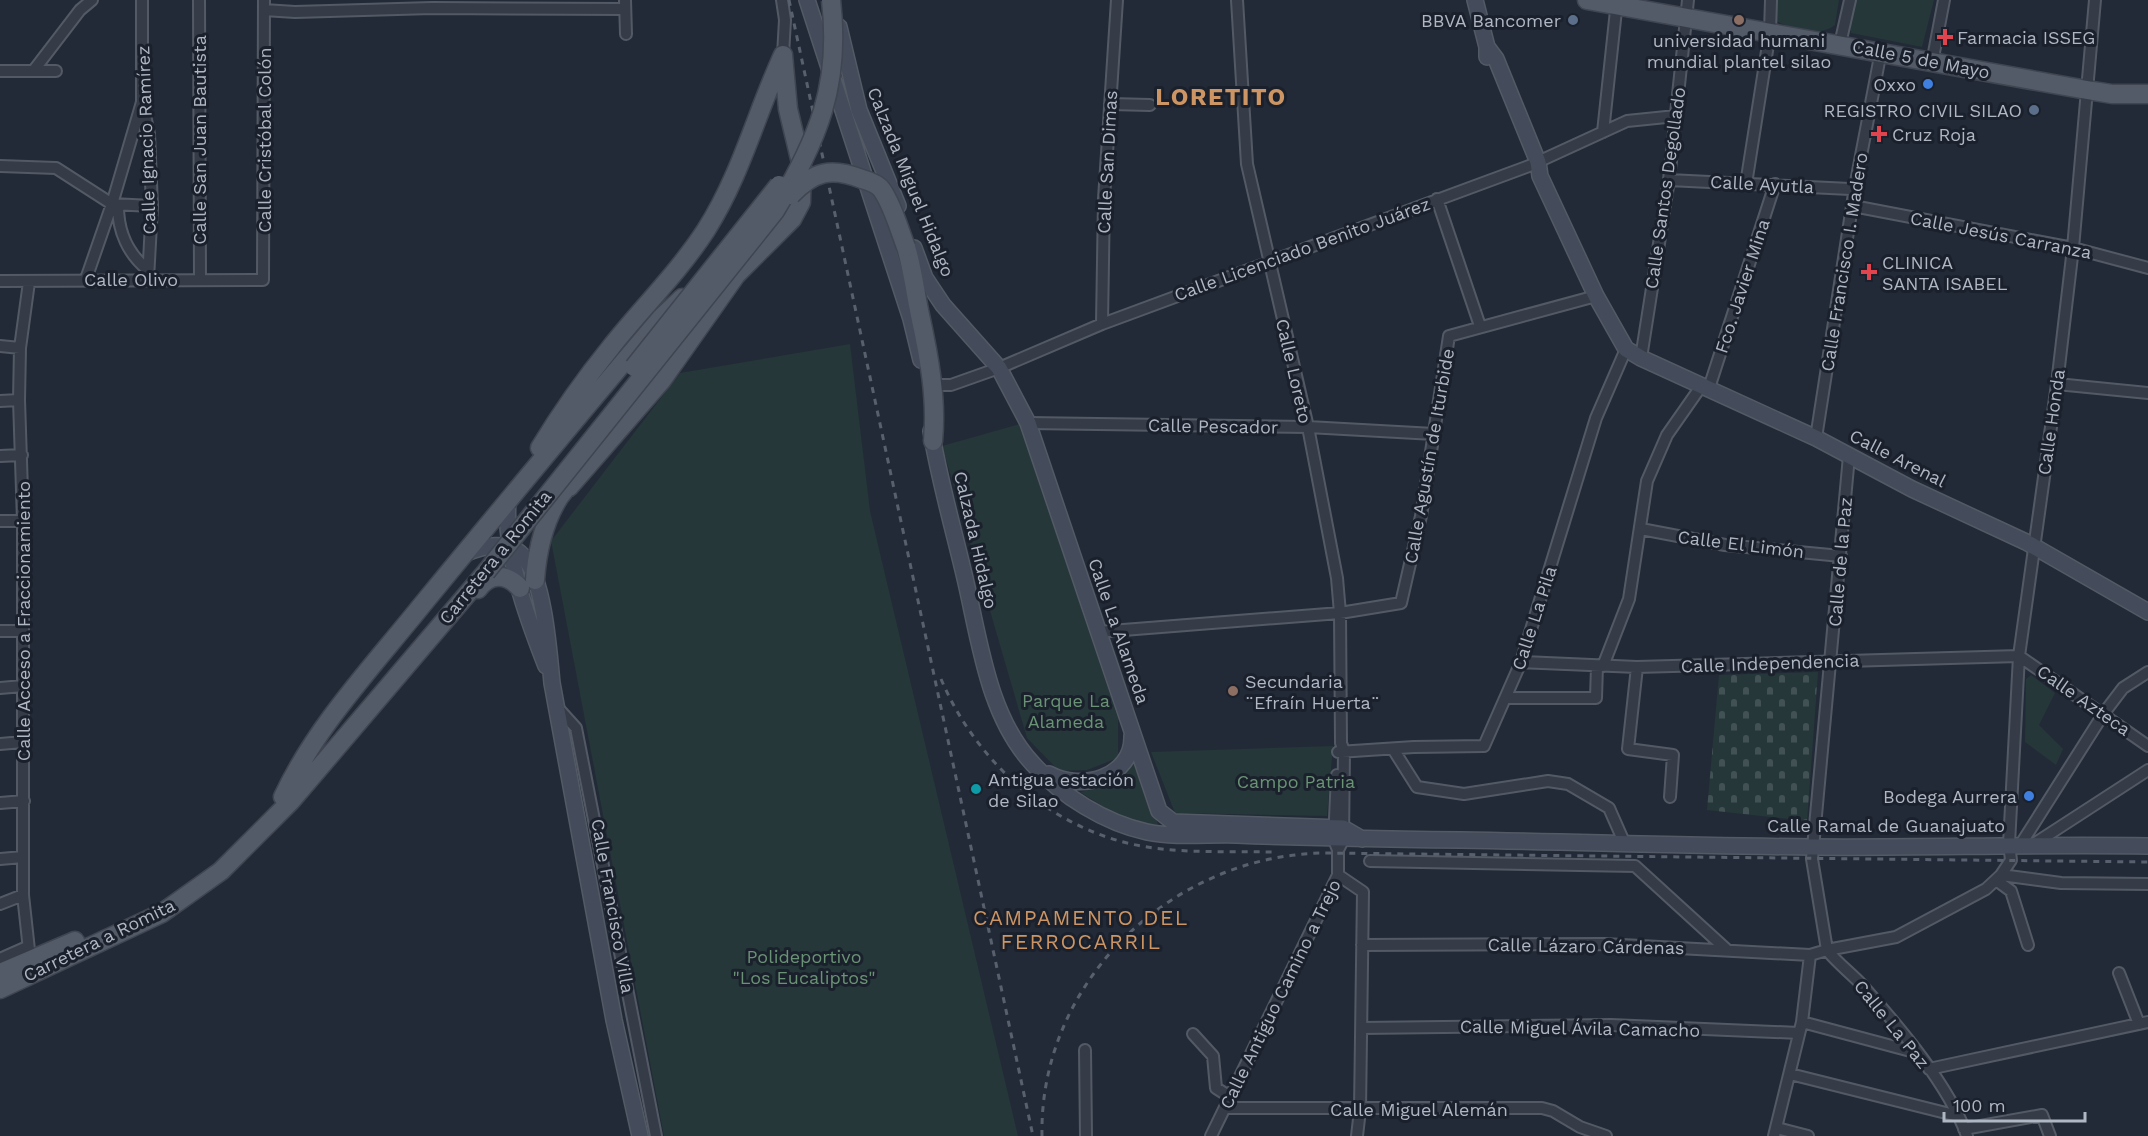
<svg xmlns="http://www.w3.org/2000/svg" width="2148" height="1136" font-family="'Work Sans',sans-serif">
<defs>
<pattern id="cemetery-stones" width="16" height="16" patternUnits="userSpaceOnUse" patternTransform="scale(1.5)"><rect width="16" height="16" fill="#253739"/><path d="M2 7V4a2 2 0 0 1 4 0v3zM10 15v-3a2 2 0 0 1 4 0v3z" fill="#425254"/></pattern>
</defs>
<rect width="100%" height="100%" fill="#222a37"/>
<path fill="url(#cemetery-stones)" d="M1818,672L1807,821L1707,810L1719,675Z"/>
<path fill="#253739" d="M1772,0H1839L1835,25C1821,37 1790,30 1775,20Z
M1854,0H1934L1922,47L1851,33L1849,19Z
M850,344L870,511L1018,1136H664L551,541L680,373Z
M1020,424L1118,718V758L1087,770L1059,771L1027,738L942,446Z
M2031,675L2055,693L2039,725L2063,749L2056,765L2025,742L2026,679Z
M1333,746L1327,816L1175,813L1151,752Z
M1138,757L1159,828L1121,818L1080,792L1113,785Z"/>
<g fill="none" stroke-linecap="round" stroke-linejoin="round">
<g stroke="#535a65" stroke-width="14">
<path id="street" d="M142,0V101L149,134L152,206L148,279
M199,0L200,279
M625,0L626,34
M782,0L785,20L783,55
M1237,0L1247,164L1308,427L1337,578L1340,613L1341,743L1344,751L1343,840L1338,850
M264,10L295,12L432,8L625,9
M1840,44L1850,0
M1932,63L1944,0
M34,70L80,10L92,0
M0,71H56
M1110,104L1150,105
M1603,132L1617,1
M0,166L56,168L112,204L152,206
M1669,180L1850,189L1855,187
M1746,184L1770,32L1771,0
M1437,199L1480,326
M118,206C118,231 128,254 148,270
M1853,206L2073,248L2148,268
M86,279L112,204L142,102
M0,281L263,280L264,0
M29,282L20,348L19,400L23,521V895L30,959
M1102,324L1104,199L1117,0
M0,346L20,348
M1641,358L1669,180L1688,0
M931,379L940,385H951L999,368L1102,324L1529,166L1627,121L1676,116
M2057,384L2148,393
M1709,388L1775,184
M0,401L19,400
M1028,423L1308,427L1434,434
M1816,438L1855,187L1881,51
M0,456L22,455
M0,521H23
M1641,529L1725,545L1841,556
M0,631H22
M1098,632L1340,613L1401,603L1421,516L1449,336L1596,296
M1521,662L1637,667L2019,656L2148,746
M1603,666L1629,599L1647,481L1667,435L1702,385
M1637,667L1628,749L1673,755L1670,797
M0,688L23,686
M1506,698H1596L1597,666
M557,707L576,728L656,1136
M0,744L23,742
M1393,749L1417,787L1464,794L1548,781L1568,784L1609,808L1624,842
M1338,752L1414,747L1484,746L1521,662L1596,418L1626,349
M0,803L24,801
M2021,844L2104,713L2123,688L2148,672
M2034,844L2148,770
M0,859L23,857
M1370,861L1635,866L1726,949
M1338,875L1363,892L1360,1110L1357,1136
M2001,875L2061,883L2148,884
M1996,880L2011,891L2028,945
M0,904L23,895
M1362,945L1604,944L1810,955L1827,950L1812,859L1849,456
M0,959L27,947
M2119,973L2139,1024
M1802,1022L1918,1053
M1361,1028L1611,1025L1799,1033
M1193,1034L1213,1056L1216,1088L1230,1097
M1085,1050L1086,1136
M1929,1069L2148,1022
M1790,1074L1958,1116
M1225,1108H1542L1553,1111L1580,1127L1606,1136
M1777,1128L1808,1136
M1964,1129L2042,1115L2050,1136
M1211,1136L1338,875V850L1334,840L1337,775
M1774,1136L1802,1022L1810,955
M1967,1136C1949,1085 1898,1026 1863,986C1851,973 1837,963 1827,950L1896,937L1986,889L2001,875L2011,860L2009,844L2019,656L2057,384L2073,248L2095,0"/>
</g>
<g stroke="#535a65" stroke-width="18">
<path id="secondary" d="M807,0L911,319L921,360
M1475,0L1487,47V57
M839,27L859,110L898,206
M1487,47L1496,59L1538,162L1540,176L1596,296L1626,349L1641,358L1816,438L1912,489L2026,542L2148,612
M914,248L925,278L943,305L999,368L1028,423L1159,811L1173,822L1343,828L1362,839
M931,431C939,478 952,524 963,570C979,634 986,714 1033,764C1062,796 1105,823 1147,832C1177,838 1207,834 1237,835C1311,838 1386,839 1461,840C1578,842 1695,846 1812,847C1924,848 2036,844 2148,846
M508,500C504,555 526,615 546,666
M464,554C482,546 509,539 524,557C544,580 549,652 552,683L614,1020L640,1136
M1049,774C1082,792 1133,777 1132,736"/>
</g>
<g stroke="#3f4551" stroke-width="21">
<path id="primary" d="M1587,0L2087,90L2112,94H2148
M906,247C913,270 915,292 920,315C929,356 937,399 933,441
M540,448C561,413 585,379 611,347C642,308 678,273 706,230C741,175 756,114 783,55
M569,487L662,380L736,275L792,219L801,202L802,167L788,109L783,55
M535,580C537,552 543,524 558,499C563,491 570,485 575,476
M478,589C490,573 506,573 520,588
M283,797C316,726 373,666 422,605C501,509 580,413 661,318L682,298
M0,973L75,941
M0,989L162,913L221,871L291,801L486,572"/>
</g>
<use href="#street" stroke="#353c48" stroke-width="10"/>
<use href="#secondary" stroke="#444b5a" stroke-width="15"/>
<use href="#primary" stroke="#535b68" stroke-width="18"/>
<path stroke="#58606e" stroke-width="3" stroke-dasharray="6 6" stroke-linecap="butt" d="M789,0L1033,1136
M941,679C975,759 1045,824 1131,844C1176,854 1225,851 1272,852
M1042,1136C1039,982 1171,856 1323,853L2148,862"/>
<g stroke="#3f4551" stroke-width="21" stroke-linecap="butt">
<path id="primary-bridge" d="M791,195C814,171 831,167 862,179C869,181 878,184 882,190C893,206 899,229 906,247
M634,367L779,185
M486,572L775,211C818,139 841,86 831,0"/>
</g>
<use href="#primary-bridge" stroke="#535b68" stroke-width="18"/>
</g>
<g fill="#5c6f8a" stroke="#1b212c" stroke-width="2">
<circle cx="1573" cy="20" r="6"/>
<circle cx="2034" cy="110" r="6"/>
</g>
<g fill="#8d6e63" stroke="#1b212c" stroke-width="2">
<circle cx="1739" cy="20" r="6"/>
<circle cx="1233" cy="691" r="6"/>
</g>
<g fill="#e0444e" stroke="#1b212c" stroke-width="2">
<path d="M1942 28h6v6h6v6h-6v6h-6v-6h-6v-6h6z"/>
<path d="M1876 125h6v6h6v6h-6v6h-6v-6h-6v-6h6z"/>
<path d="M1866 263h6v6h6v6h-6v6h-6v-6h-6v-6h6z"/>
</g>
<g fill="#3f7fe0" stroke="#1b212c" stroke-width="2">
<circle cx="1928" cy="84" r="6"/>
<circle cx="2029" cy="796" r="6"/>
</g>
<circle fill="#0f9aa8" stroke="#1b212c" stroke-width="2" cx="976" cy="789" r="6"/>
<g text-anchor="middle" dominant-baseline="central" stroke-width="6" stroke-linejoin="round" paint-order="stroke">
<g font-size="18" fill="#b0b7c4" stroke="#1b212c" text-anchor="start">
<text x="1561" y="20" text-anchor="end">BBVA Bancomer</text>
<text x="1957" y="37">Farmacia ISSEG</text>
<text x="1739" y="40" text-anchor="middle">universidad humani<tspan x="1739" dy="21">mundial plantel silao</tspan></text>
<text x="1916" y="84" text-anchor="end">Oxxo</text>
<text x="2022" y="110" text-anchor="end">REGISTRO CIVIL SILAO</text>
<text x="1892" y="134">Cruz Roja</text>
<text x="1882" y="262">CLINICA<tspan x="1882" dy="21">SANTA ISABEL</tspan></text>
<text x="1245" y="681">Secundaria<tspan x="1245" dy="21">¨Efraín Huerta¨</tspan></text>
<text x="988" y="779">Antigua estación<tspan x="988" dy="21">de Silao</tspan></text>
<text x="2017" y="796" text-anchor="end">Bodega Aurrera</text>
</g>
<g font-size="18" fill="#b0b7c4" stroke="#1b212c">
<text transform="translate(1921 59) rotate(11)">Calle 5 de Mayo</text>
<text transform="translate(146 140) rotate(-92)">Calle Ignacio Ramírez</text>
<text transform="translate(199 140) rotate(-90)">Calle San Juan Bautista</text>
<text transform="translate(264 140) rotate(-90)">Calle Cristóbal Colón</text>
<text transform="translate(1107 162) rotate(-87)">Calle San Dimas</text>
<text transform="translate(911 182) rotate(68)">Calzada Miguel Hidalgo</text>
<text transform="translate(1762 184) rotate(3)">Calle Ayutla</text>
<text transform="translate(1665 188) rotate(-82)">Calle Santos Degollado</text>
<text transform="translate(2001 235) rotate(11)">Calle Jesús Carranza</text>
<text transform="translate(1302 249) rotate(-20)">Calle Licenciado Benito Juárez</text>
<text transform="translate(1844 262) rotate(-81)">Calle Francisco I. Madero</text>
<text x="131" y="279">Calle Olivo</text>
<text transform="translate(1742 286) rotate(-72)">Fco. Javier Mina</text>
<text transform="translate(1294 371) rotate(77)">Calle Loreto</text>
<text transform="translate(2051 422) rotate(-82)">Calle Honda</text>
<text transform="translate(1213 426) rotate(1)">Calle Pescador</text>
<text transform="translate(1429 456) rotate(-80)">Calle Agustín de Iturbide</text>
<text transform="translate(1898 458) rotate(27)">Calle Arenal</text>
<text transform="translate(976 540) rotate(77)">Calzada Hidalgo</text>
<text transform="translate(1741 544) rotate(7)">Calle El Limón</text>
<text transform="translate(495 557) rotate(-51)">Carretera a Romita</text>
<text transform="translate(1840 562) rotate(-85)">Calle de la Paz</text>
<text transform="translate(1534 618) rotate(-72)">Calle La Pila</text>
<text transform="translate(23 621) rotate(-90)">Calle Acceso a Fraccionamiento</text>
<text transform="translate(1119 631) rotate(71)">Calle La Alameda</text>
<text transform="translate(1770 663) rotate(-2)">Calle Independencia</text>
<text transform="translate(2084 700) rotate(35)">Calle Azteca</text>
<text x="1886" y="825">Calle Ramal de Guanajuato</text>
<text transform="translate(613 906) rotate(80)">Calle Francisco Villa</text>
<text transform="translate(99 940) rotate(-26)">Carretera a Romita</text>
<text transform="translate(1586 946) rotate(1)">Calle Lázaro Cárdenas</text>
<text transform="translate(1280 994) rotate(-64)">Calle Antiguo Camino a Trejo</text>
<text transform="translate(1892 1024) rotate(51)">Calle La Paz</text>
<text transform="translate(1580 1028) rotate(1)">Calle Miguel Ávila Camacho</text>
<text x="1419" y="1109">Calle Miguel Alemán</text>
</g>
<g font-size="18" fill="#699374" stroke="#1b212c">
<text x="1066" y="700">Parque La<tspan x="1066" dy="21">Alameda</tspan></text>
<text x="1296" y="781">Campo Patria</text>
<text x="804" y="956">Polideportivo<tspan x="804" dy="21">"Los Eucaliptos"</tspan></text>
</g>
<g font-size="21" letter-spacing="1.5" fill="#cc9563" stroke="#1b212c">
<text x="1081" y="917">CAMPAMENTO DEL<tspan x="1081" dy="24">FERROCARRIL</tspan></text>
</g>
<g font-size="24" font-weight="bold" letter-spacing="1.5" fill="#cc9563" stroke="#1b212c">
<text x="1221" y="97">LORETITO</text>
</g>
</g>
<path d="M1944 1112v9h141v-9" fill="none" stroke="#b0b7c4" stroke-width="3"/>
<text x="1953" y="1112" font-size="18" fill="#b0b7c4" stroke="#1b212c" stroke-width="4.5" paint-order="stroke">100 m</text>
</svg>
